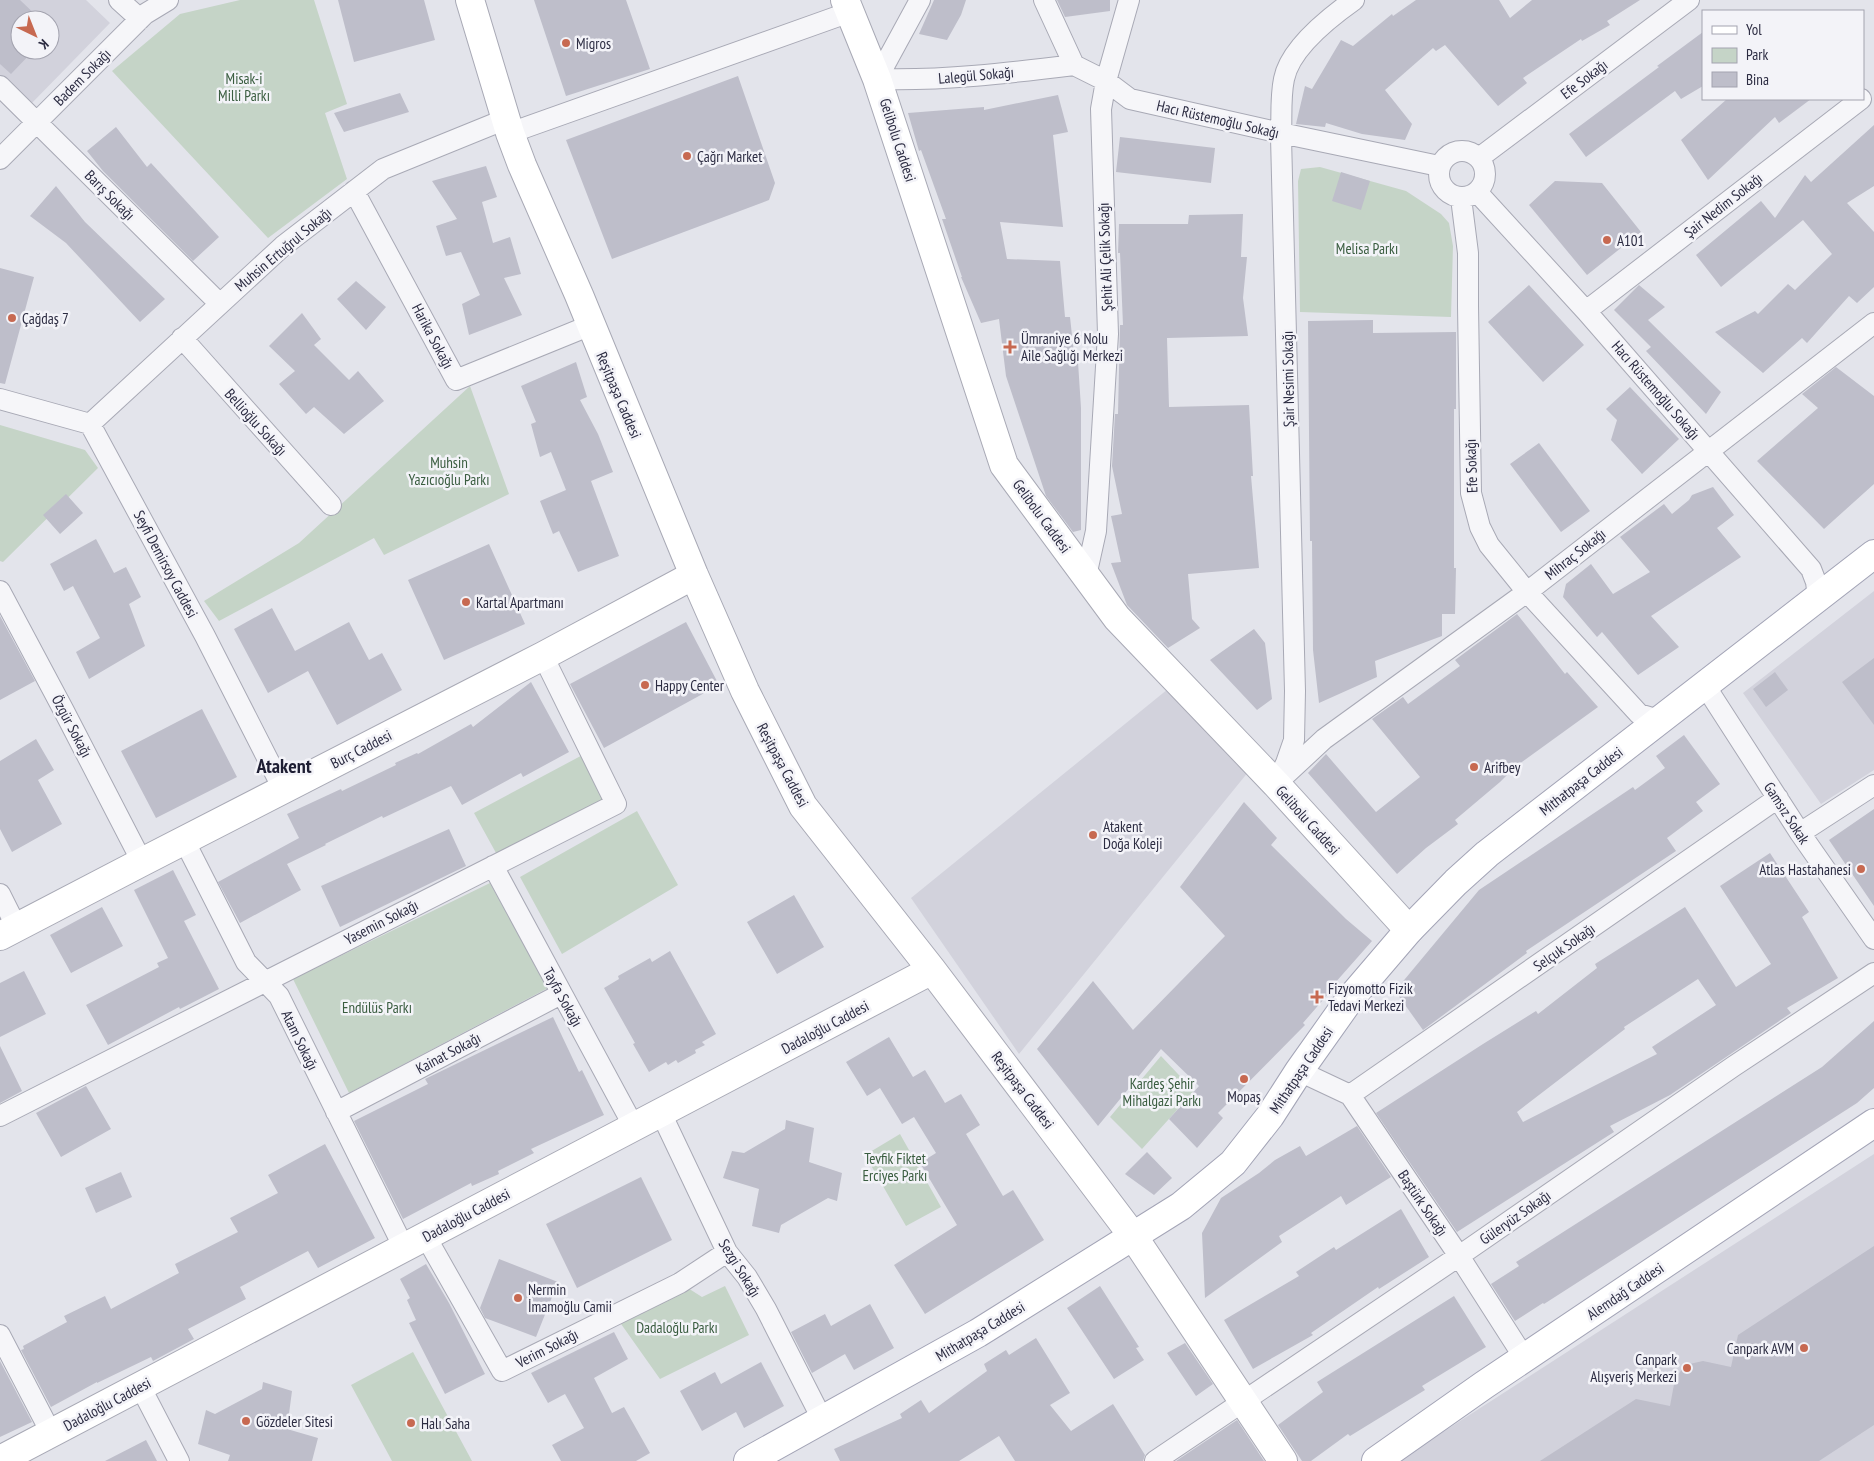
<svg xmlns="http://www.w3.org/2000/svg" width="1874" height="1461" font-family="'PT Sans Narrow',sans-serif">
<rect width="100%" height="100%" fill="#e3e4eb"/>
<path fill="#d2d2dc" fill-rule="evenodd" d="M0,0H86L110,23L29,106L0,78ZM20,20H50V50H20Z
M1874,591V770L1821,804L1743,693Z
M1168,689L1249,771L1019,1054L911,898Z
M1874,1154V1461H1398Z"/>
<path fill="#c5d4c7" d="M240,0H314L347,104L325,113L347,179L268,238L112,71L180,14Z
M1320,167L1406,191L1441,214L1449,223L1453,246L1451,317L1300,312L1298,181L1301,169Z
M470,386L509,494L384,555L374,538L219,621L204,601L299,543Z
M0,425L85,450L98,468L3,562L0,561Z
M590,751L611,806L501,862L474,813Z
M637,811L678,885L562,954L520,877Z
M490,883L548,988L349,1093L293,979Z
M1161,1056L1194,1091L1142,1149L1110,1117Z
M900,1134L941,1207L906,1226L865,1155Z
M680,1283L702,1297L725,1286L749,1335L660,1379L614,1314Z
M413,1352L472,1461H392L351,1385Z"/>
<path fill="#bebeca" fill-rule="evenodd" d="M0,0H20L41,20H20V50H34L11,74L0,64Z
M338,0H424L435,40L354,62Z
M534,0H626L650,69L566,96Z
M934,0H966L961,15L947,40L919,34Z
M1057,0H1110V11L1065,17Z
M1416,0H1499L1510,18L1532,0H1640L1607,21L1610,25L1582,41L1581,39L1523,78L1527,83L1498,106L1445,45L1436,51L1433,48L1385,90L1412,124L1405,140L1362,134L1326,123L1325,127L1296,124L1305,86L1312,89L1341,40L1353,46L1392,14L1393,16Z
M1703,32V86L1681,99L1675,91L1586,157L1569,134L1659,67L1657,66Z
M738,76L775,183L769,200L612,259L566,140Z
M400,93L409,112L344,132L334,113Z
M1058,95L1068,132L1053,135L1063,227L1000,222L1007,259L1060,261L1065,317H1070L1075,363L1078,362L1081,408V530L1073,532L1046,496L1006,376L999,319L981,323L961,277H962L942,219H946L921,150L919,151L908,113L984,107V110Z
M1727,99H1811L1779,123L1775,117L1708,180L1681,140Z
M1874,125V186L1847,203L1874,232V287L1857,303L1849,296L1807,343L1802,338L1763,373L1715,332L1755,311L1758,314L1788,284L1795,290L1832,254L1803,220L1721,287L1696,255L1761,201L1775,218L1805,175L1811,182Z
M116,127L147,167L151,163L219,237L193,261L103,171L87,151Z
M1120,137L1215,148L1211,183L1116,172Z
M486,166L497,197L482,202L493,243L510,237L521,274L504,278L522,315L469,335L462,304L480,295L461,252L446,256L436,226L457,219L432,181Z
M1341,172L1370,181L1361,210L1332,201Z
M1555,181L1602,183L1641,232L1587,275L1529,205Z
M56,186L85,222L165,299L140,322L66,243L30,216Z
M1243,214L1241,257H1247L1243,298L1248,336L1167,338L1169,407L1249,405L1253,476H1251L1259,568L1188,574L1192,619L1200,628L1168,648L1127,605L1111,563L1121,562L1111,516L1122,514L1112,466L1115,414H1118L1120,325H1123L1120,253H1118L1119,224H1188L1189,215Z
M0,268L34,277L5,384L0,383Z
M356,281L386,307L366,330L337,299Z
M1529,285L1584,345L1543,382L1488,322Z
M1639,285L1665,307L1648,320L1721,392L1706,414L1646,351L1651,347L1614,310Z
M302,313L321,339L314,345L349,380L358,371L384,401L344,434L314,407L306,414L279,384L295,371L269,346Z
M1373,320V333L1456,332V409H1454V568H1456L1455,614H1442V636L1375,661L1377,677L1319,703L1313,650L1312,541H1310L1308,321Z
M576,362L587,397L580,400L598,434L613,472L591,481L619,556L578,572L559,531L553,534L540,501L566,490L551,452L540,457L531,424L536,422L521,386Z
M1836,367L1874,396V484L1824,529L1757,461L1818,408L1802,394Z
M1630,387L1679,439L1642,474L1611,440L1617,420L1606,409Z
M1539,443L1590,511L1561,532L1510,464Z
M1713,487L1734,515L1717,528L1741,557L1651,616L1679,647L1638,675L1602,632L1597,637L1563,597L1566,584L1591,564L1613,594L1650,572L1620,537L1664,504L1672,514L1689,500L1692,495Z
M66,494L83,513L60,534L43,515Z
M96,539L114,573L126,567L141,597L129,604L145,646L89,679L76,652L100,638L73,586L64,591L50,564Z
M489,544L525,624L444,660L408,580Z
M272,608L295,651L349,622L369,660L382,653L402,690L337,725L308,671L268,693L234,629Z
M1517,614L1565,674L1567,672L1598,707L1515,767L1500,782L1455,820L1458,824L1426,848L1397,874L1308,773L1326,754L1376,812L1420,777L1372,719L1403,697L1408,704L1460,666L1455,660Z
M0,616L35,681L0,700Z
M686,622L719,685L604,748L570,684Z
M1254,629L1265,643L1272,699L1257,710L1210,660Z
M1874,658V725L1842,682Z
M1775,672L1788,690L1766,707L1753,689Z
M531,682L569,752L523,777L521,773L462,805L451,786L383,818L382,816L325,844L326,845L287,864L301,890L240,923L218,882L299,838L287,814L341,789L342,791L396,765L395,763L417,753L418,754L471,724L473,727Z
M202,709L237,777L156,818L121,751Z
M1684,735L1720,784L1696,802L1703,811L1667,838L1676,851L1526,951L1527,953L1423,1030L1395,991L1479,890L1633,787L1635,790L1665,768L1656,756Z
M36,739L54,770L38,780L62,824L12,852L0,829V761Z
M1244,802L1277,838L1271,845L1346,919L1372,941L1327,992L1329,993L1303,1023L1305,1025L1218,1113L1223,1118L1197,1148L1169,1119L1199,1086L1161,1049L1098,1126L1037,1049L1093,981L1133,1030L1225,936L1180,887Z
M1874,809V906L1829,840Z
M449,829L466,866L340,927L321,886Z
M1770,853L1809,912L1802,917L1838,978L1787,1008L1791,1013L1670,1095L1610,1126L1614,1132L1457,1232L1376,1113L1483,1044L1536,1011L1538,1014L1597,968L1595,964L1685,907L1736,987L1771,964L1720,886ZM1698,979L1716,1005L1652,1047L1657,1054L1523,1122L1517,1112L1625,1029L1624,1027Z
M173,870L196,915L184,921L219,989L180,1009L179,1007L108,1045L86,1005L159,967L157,963L168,958L134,890Z
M794,895L824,947L777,974L747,922Z
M102,907L123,946L71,973L50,935Z
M670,951L716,1034L702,1042L705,1045L695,1050L696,1053L678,1063L676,1060L668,1065L666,1062L649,1072L633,1044L635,1043L604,988L619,979L618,976L650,958L652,962Z
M24,971L46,1014L0,1037V983Z
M553,1017L579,1072L582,1070L604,1115L531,1149L534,1153L498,1171L499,1174L472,1186L471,1183L403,1219L354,1121L428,1084L425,1079Z
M1874,1021V1088L1857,1103L1544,1304L1543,1303L1515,1321L1491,1284L1519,1266L1516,1262L1822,1067Z
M889,1037L913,1077L925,1070L945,1103L961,1094L980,1125L966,1134L1003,1196L1013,1190L1044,1240L925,1314L894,1265L957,1225L920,1163L936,1153L914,1117L902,1124L880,1088L867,1096L846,1062Z
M0,1046L22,1091L0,1103Z
M86,1086L111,1129L61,1157L36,1113Z
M786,1120L814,1128L809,1162L842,1173L837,1201L828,1198L781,1225L779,1233L752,1226L759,1189L723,1178L732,1151L744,1153L785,1129Z
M1357,1126L1391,1177L1346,1205L1341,1196L1279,1236L1282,1242L1205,1298L1202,1233L1221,1198L1259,1173L1275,1160L1300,1146L1306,1156Z
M325,1144L375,1238L318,1268L308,1251L240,1287L246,1299L188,1329L194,1339L153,1361L151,1357L97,1383V1382L51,1407L21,1350L24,1349L23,1346L67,1322L64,1316L105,1296L111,1309L179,1273L175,1264L238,1232L230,1218L278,1193L268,1175Z
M1147,1152L1172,1178L1154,1195L1125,1174Z
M121,1172L132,1197L96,1213L85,1188Z
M641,1177L672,1240L577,1288L546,1224Z
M1401,1209L1429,1257L1379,1289L1378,1287L1311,1333L1313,1335L1253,1369L1224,1320L1299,1276L1296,1272L1334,1247L1336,1250Z
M1874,1246V1425L1819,1461H1540L1636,1399L1670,1406L1675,1379L1685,1365L1703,1361L1731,1367L1738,1335Z
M499,1259L558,1282L536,1337L485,1318L480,1308Z
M426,1264L449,1303L485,1374L445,1394L409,1323L416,1320L407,1300L410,1298L400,1279Z
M1100,1286L1139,1347L1136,1348L1144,1360L1114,1379L1067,1308Z
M1454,1296L1486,1347L1422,1386L1425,1390L1350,1436L1348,1434L1311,1461H1302L1278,1425L1323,1392L1317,1382Z
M870,1304L894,1348L854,1370L845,1354L812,1373L791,1332L825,1314L831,1326Z
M614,1332L628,1359L594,1378L612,1413L624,1407L650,1453L636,1461H561L552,1445L584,1428L565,1394L548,1403L531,1373Z
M1036,1338L1070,1393L1050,1405L1071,1431L1113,1404L1145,1455L1143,1461H1015L999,1436L959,1461H840L834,1449L902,1418L900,1414L921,1400L929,1413L987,1371L984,1364L1006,1350L1009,1355Z
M1185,1343L1213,1384L1196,1396L1167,1353Z
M0,1361L32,1422L0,1437Z
M761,1362L784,1406L744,1428L736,1412L702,1431L680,1391L715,1372L721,1384Z
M263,1382L292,1391L287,1429L318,1438L312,1461H228L230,1455L198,1444L206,1410L215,1414L262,1389Z
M1237,1420L1264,1461H1176Z
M146,1440L157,1461H105Z"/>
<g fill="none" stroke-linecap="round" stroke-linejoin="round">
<g stroke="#a8a9b5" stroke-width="22">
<path id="street" d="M119,0L140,19
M920,0L877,79C943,81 1009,73 1074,65
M1044,0L1074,65L1106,81L1130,99L1281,133L1439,166
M0,86L219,303
M510,133L850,12
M1439 174a23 23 0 1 1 46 0a23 23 0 1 1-46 0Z
M1479,158L1689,0
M0,159L145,14L168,0
M354,191L456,380L591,325
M1477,192L1586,311L1811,569L1816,582L1818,597
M1461,198L1468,253V306L1471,493L1480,527L1489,545L1527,592L1639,714L1659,720
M1586,311L1861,99
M182,338L331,505
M0,399L90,424L205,636L283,789
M90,424L283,246L383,169L506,119
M1086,576L1096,531L1108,334L1101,109L1106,81L1129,0
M0,591L64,711L142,862
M1704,684L1800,833L1874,939
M1281,779L1324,739L1527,592L1874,323
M1276,784L1286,763L1294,740L1295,691L1281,137C1282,118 1280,98 1284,79C1290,48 1330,17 1354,0
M1800,833L1874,785
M184,840L246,962L279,996L404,1248
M493,866L634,1127
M0,894L17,928
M1299,1071L1350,1095L1459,1256L1525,1359
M1350,1095L1778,798
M336,1112L561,994
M661,1113L727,1252L747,1277L766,1309L823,1421
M0,1116L616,804L543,656
M426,1237L502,1371L680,1283L727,1252
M0,1335L51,1433
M140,1386L179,1461
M1155,1461L1459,1256L1734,1066L1874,973"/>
</g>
<g stroke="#a8a9b5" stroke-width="30">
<path id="secondary" d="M470,0L510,133L522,165L579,295L694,575L745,691L803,806L932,970L1133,1236L1283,1461
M845,0L877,79L1004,465L1117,618L1276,784L1409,930
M0,936L142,862L543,656L694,575
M0,1460L932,970"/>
</g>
<g stroke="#a3a4b6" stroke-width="30">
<path id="primary" d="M748,1461L978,1333L1181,1206L1233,1163L1270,1116L1299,1071L1350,999L1409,930L1456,882L1487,854L1874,554
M1376,1461L1484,1385L1874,1123"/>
</g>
<use href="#street" stroke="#f6f6f9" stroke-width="20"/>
<use href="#secondary" stroke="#fff" stroke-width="28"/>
<use href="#primary" stroke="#fff" stroke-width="28"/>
</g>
<g fill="#c76951" stroke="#f3f3f8" stroke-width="2">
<circle cx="566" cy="43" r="5"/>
<circle cx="687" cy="156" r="5"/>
<circle cx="1607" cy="240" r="5"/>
<circle cx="12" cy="318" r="5"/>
<path d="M1007.5 339.5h5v5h5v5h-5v5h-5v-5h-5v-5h5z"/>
<circle cx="466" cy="602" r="5"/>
<circle cx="645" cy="685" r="5"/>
<circle cx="1474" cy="767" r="5"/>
<circle cx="1093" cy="835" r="5"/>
<circle cx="1861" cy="869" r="5"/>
<path d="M1314.5 989.5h5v5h5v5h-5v5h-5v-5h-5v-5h5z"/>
<circle cx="1244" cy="1079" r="5"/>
<circle cx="518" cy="1298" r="5"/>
<circle cx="1804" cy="1348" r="5"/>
<circle cx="1687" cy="1368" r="5"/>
<circle cx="246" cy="1421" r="5"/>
<circle cx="411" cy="1423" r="5"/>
</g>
<g text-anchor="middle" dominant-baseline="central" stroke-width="5" stroke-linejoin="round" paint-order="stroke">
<g font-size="15" fill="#2c2c42" stroke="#f3f3f8" text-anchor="start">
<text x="576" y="43">Migros</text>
<text x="697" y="156">Çağrı Market</text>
<text x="1617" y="240">A101</text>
<text x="22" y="318">Çağdaş 7</text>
<text x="1021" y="338">Ümraniye 6 Nolu<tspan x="1021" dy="17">Aile Sağlığı Merkezi</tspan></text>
<text x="476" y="602">Kartal Apartmanı</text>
<text x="655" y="685">Happy Center</text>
<text x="1484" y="767">Arifbey</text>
<text x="1103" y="826">Atakent<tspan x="1103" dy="17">Doğa Koleji</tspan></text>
<text x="1851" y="869" text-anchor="end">Atlas Hastahanesi</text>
<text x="1328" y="988">Fizyomotto Fizik<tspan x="1328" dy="17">Tedavi Merkezi</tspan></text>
<text x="1244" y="1096" text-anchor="middle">Mopaş</text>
<text x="528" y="1289">Nermin<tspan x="528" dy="17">İmamoğlu Camii</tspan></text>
<text x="1794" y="1348" text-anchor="end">Canpark AVM</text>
<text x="1677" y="1359" text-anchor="end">Canpark<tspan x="1677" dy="17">Alışveriş Merkezi</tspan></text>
<text x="256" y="1421">Gözdeler Sitesi</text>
<text x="421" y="1423">Halı Saha</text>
</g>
<g font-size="15" fill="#2c2c42" stroke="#f3f3f8">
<text transform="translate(976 75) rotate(-5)">Lalegül Sokağı</text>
<text transform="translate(82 77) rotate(-45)">Badem Sokağı</text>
<text transform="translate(1584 79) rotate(-37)">Efe Sokağı</text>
<text transform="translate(1218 119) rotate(13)">Hacı Rüstemoğlu Sokağı</text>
<text transform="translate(898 140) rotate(72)">Gelibolu Caddesi</text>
<text transform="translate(110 195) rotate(45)">Barış Sokağı</text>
<text transform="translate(1723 205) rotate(-38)">Şair Nedim Sokağı</text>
<text transform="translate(283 249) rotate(-40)">Muhsin Ertuğrul Sokağı</text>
<text transform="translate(1105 257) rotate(-92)">Şehit Ali Çelik Sokağı</text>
<text transform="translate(433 336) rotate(62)">Harika Sokağı</text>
<text transform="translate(1288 379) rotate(-91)">Şair Nesimi Sokağı</text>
<text transform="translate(1656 390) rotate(49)">Hacı Rüstemoğlu Sokağı</text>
<text transform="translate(619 395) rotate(67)">Reşitpaşa Caddesi</text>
<text transform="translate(256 422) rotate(48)">Bellioğlu Sokağı</text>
<text transform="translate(1471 466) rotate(-92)">Efe Sokağı</text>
<text transform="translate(1042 516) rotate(54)">Gelibolu Caddesi</text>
<text transform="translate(1575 554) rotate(-38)">Mihraç Sokağı</text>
<text transform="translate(166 564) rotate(62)">Seyfi Demirsoy Caddesi</text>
<text transform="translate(72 726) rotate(62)">Özgür Sokağı</text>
<text transform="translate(361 749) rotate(-27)">Burç Caddesi</text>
<text transform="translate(783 765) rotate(62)">Reşitpaşa Caddesi</text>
<text transform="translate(1581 781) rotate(-38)">Mithatpaşa Caddesi</text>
<text transform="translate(1787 813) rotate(57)">Gamsız Sokak</text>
<text transform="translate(1308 820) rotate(48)">Gelibolu Caddesi</text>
<text transform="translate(381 922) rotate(-27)">Yasemin Sokağı</text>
<text transform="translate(1564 947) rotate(-35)">Selçuk Sokağı</text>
<text transform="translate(563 997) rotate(61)">Tayfa Sokağı</text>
<text transform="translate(825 1027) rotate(-28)">Dadaloğlu Caddesi</text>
<text transform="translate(300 1040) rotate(64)">Atam Sokağı</text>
<text transform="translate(448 1053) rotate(-28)">Kainat Sokağı</text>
<text transform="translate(1301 1070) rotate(-56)">Mithatpaşa Caddesi</text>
<text transform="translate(1023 1090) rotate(53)">Reşitpaşa Caddesi</text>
<text transform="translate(1423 1203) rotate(56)">Baştürk Sokağı</text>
<text transform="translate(466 1215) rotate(-28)">Dadaloğlu Caddesi</text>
<text transform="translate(1515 1217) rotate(-35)">Güleryüz Sokağı</text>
<text transform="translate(740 1268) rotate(58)">Sezgi Sokağı</text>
<text transform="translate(1625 1291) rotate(-34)">Alemdağ Caddesi</text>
<text transform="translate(980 1331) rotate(-31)">Mithatpaşa Caddesi</text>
<text transform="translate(547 1348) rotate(-27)">Verim Sokağı</text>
<text transform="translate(107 1404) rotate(-28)">Dadaloğlu Caddesi</text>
</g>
<g font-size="15" fill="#3a5d40" stroke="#f3f3f8">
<text x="244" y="78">Misak-i<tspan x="244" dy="17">Milli Parkı</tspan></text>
<text x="1367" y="248">Melisa Parkı</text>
<text x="449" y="462">Muhsin<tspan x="449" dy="17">Yazıcıoğlu Parkı</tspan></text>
<text x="377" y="1007">Endülüs Parkı</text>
<text x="1162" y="1083">Kardeş Şehir<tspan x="1162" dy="17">Mihalgazi Parkı</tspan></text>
<text x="895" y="1158">Tevfik Fiktet<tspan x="895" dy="17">Erciyes Parkı</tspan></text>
<text x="677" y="1327">Dadaloğlu Parkı</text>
</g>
<g font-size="20" font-weight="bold" fill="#1e1e33" stroke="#f3f3f8">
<text x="284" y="766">Atakent</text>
</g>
</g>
<rect x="1702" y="10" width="162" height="90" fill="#f3f3f8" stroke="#a3a3af"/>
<rect x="1712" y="26" width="25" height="8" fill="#ffffff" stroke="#a3a3af"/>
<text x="1746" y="35" font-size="15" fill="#2c2c42">Yol</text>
<rect x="1712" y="48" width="25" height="15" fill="#c5d4c7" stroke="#a3a3af"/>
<text x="1746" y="60" font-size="15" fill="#2c2c42">Park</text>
<rect x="1712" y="72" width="25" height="15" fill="#bebeca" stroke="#a3a3af"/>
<text x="1746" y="85" font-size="15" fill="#2c2c42">Bina</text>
<g transform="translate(35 35) rotate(137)"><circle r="24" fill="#f3f3f8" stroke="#a3a3af"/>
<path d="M0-4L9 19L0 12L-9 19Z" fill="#c76951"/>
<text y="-8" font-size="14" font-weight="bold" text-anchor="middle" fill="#2c2c42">K</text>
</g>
</svg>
